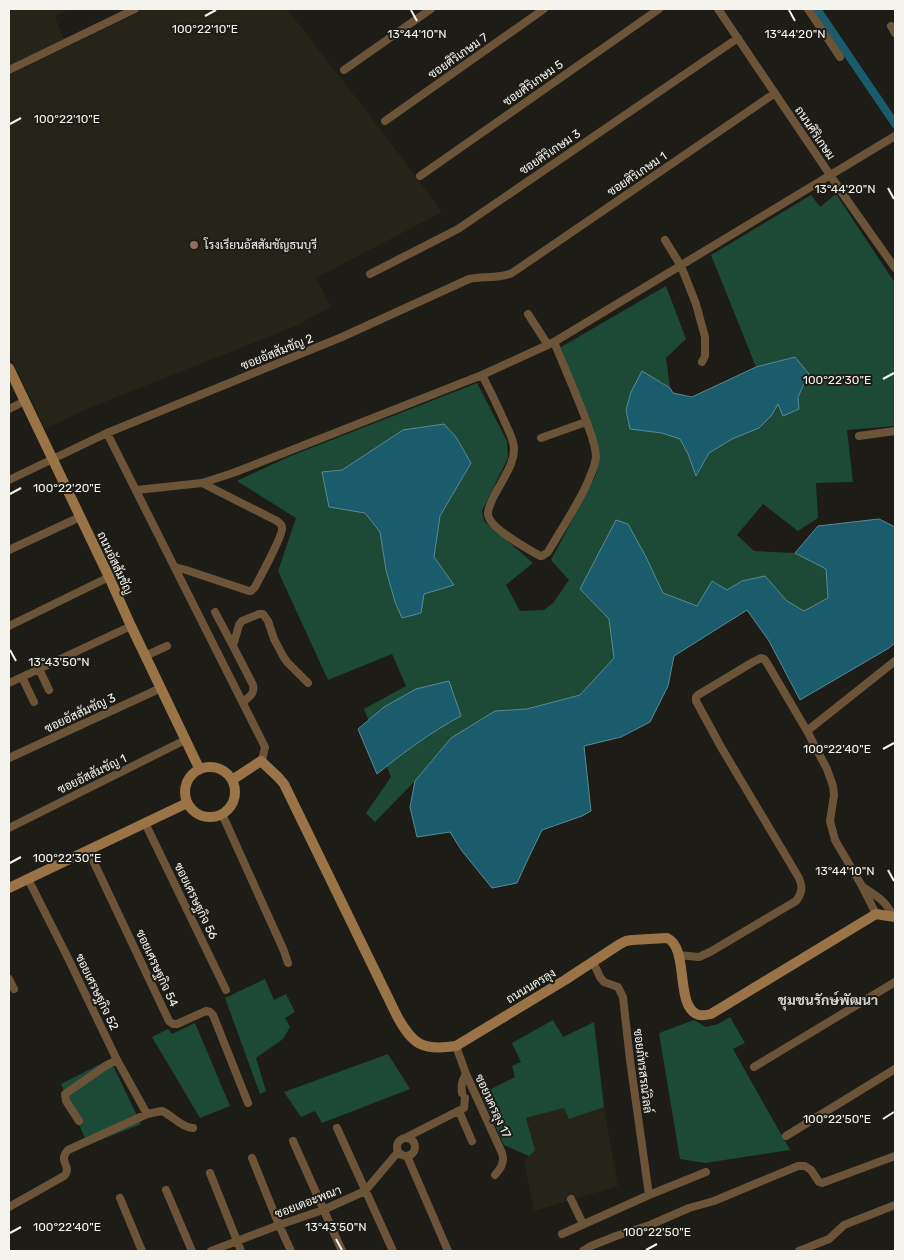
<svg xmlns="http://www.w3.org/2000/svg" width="904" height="1260" font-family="Rubik,Sarabun,sans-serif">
<rect width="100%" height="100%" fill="#1d1c16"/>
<path fill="#262318" d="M9,9H69L55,17L64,39L9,66Z
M145,9H287L385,135L442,212L316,278L331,307L296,326L89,408L45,429L9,354V75Z
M604,1107L618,1186L534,1211L524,1161L535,1150L526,1118L564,1108L569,1119Z"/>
<path fill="#1c4a36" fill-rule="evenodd" d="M836,194L895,283V426L847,430L853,482L816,483L818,518L798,531L763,504L737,535L754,551L795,553L826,569L828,598L804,611L787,601L765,576L742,581L727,590L712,581L697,606L663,593L646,557L580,589L609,619L614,658L580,695L527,709L495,711L451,738L415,781L375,822L366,813L391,777L364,709L406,686L392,654L328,680L278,571L296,518L237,481L288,457L477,383L507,441L508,458L482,511L484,521L533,563L506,585L520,611L544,610L553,603L569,580L551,560L596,475L599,453L561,347L666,286L686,339L666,358L670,388L661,382L631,392L626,410L630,429L662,433L680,439L688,454L697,475L709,453L732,439L759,428L778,404L798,397L806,383L795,357L756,367L711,255L811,195L820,207ZM456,437L471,463L440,516L434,557L423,594L402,618L395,602L386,570L380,532L365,513L329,507L322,472L342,470Z
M265,979L274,1000L286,994L295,1012L285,1018L290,1027L283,1039L256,1058L266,1091L260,1094L225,998Z
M730,1017L745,1043L733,1049L790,1150L705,1163L680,1159L659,1033L694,1020L706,1027L718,1024Z
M553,1020L563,1037L594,1022L604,1107L569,1119L564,1108L526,1118L535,1150L529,1156L504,1145L481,1094L515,1077L512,1066L521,1062L512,1043Z
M195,1023L230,1106L200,1118L152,1037L168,1029L172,1034Z
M388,1054L410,1089L322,1123L315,1111L301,1117L284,1092Z
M110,1059L141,1124L88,1145L61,1084Z"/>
<path fill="#1a5c6c" stroke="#5b8993" d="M795,357L809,374L798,397L799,409L783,416L778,404L771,416L759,428L732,439L709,453L696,476L688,454L680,439L662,433L630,429L626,410L631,392L642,371L670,388L673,393L692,397L756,367Z
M444,424L456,437L471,463L440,516L434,557L454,585L424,594L421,613L402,618L395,602L386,570L380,532L365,513L329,507L322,472L342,470L403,430Z
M879,519L895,527V643L889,648L800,700L769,641L747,610L674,656L668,686L650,722L621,737L584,746L591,811L582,816L542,830L527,861L517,883L492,888L462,851L450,832L417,837L410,807L415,781L451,738L495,711L527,709L580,695L614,658L609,619L580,589L616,520L628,524L646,557L663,593L697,606L712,581L727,590L742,581L765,576L787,601L804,611L828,598L826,569L795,553L818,526Z
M449,681L461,716C431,732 404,752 377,774L358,729L384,707L416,689Z"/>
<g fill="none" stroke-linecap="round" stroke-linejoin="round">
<path stroke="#1a5c6c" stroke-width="8" d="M817,9L895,124"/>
<path stroke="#6c5439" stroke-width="8" d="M718,9L847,200L895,268
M808,9L840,57
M891,26L895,33
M9,70L135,9
M344,70L431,9
M385,121L544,9
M420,176L659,9
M665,240L681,266L696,304L705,337V356L702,362
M370,274L458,229L738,38
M528,314L548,345
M482,375C491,392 499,409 507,427C510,434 514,441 514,449C514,460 509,469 504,478C499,488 489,501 488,513C487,527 528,549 540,556H542L548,552C561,530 575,509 586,486C590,477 595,467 596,457C596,445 590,432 586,420C576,394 565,368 554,342
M9,409L25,401
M107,433L265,747L263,756L261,761
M859,436L895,431
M541,438L586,422
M9,480L107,433L342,337L469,279C484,276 498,279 512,273L775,93
M137,490L202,483L233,473L482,375L554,342L895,136
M9,550L80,517
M175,567L186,570L249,591H251L255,587C260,577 283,536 282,528C282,524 280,524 277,521L202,483
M215,612L233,646
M9,626L109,577
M145,656L167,646
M39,669L49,690
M22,677L34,702
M9,683L131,626
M243,702C249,697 255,694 253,685L233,646L239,625L242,621L259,614H263L268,621L274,639L283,656L287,662L308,683
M807,731L895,661
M9,758L161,688
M222,814L284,951L288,963
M145,823L226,990
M9,828L185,740
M88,850L169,1021L173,1024H177L206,1011L210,1012L213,1015L248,1103
M28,879L67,956L117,1060L147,1114
M863,887C878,897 885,900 893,916
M678,955L699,957L710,952L796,901C802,893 803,887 799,878L721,747L696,701V697L698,695L753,662L761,658L764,659L767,663L807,731L827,769L833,786L834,795L830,821L835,840L862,886L876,914
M593,962L600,977L604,982L618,987L623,997L630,1060L649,1195
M9,979L14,989
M456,1046L466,1074L502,1153C505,1162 501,1168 495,1175
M754,1067L895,982
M462,1093C461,1085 462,1081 466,1074
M459,1111L472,1141
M79,1121L66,1101L65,1094L107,1065L117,1060
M337,1128L393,1251
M786,1136L895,1069
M407,1137L464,1108L465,1098
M397 1147a9 9 0 1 1 18 0a9 9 0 1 1-18 0Z
M293,1141L342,1251
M407,1156L448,1251
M252,1158L279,1225L291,1251
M210,1173L241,1251
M166,1190L192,1251
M120,1198L142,1251
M571,1199L583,1224
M9,1207L64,1176C73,1166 57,1162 68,1150L147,1114L162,1111C173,1116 181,1127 193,1128
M562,1234L649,1195L706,1172
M211,1251L279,1225L323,1210L365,1191L398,1152
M583,1251L591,1246L616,1236L650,1225L689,1208L714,1201L798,1166H805L811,1170L819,1182L822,1183L895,1156
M799,1251L829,1239L844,1225L895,1205"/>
<path stroke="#9a7447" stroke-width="10" d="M9,368L109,577L131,626L199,768
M185 792a25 25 0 1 1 50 0a25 25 0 1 1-50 0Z
M232,780L261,761L278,777L284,784L397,1016C413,1045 422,1051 456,1046L565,980L620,944L626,941L632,940L667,938C690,948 674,1008 699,1015C703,1016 707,1015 711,1014L876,914L895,917
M9,888L187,803"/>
</g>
<path fill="none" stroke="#f4f3ee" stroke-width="2" d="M411,10L417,21M789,10L795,21M205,16L216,10M10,124L21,118M888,188L894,199M883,379L894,373M10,494L21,488M10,650L16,661M883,749L894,743M10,863L21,857M888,870L894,881M883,1119L894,1112M10,1233L21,1227M336,1239L342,1250M646,1250L657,1244"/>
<circle fill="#8d6e63" stroke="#1d1c16" stroke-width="2" cx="194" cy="245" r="5"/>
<g text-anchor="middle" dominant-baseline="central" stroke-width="4" stroke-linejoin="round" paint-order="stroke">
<g font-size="12" fill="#f4f3ee" stroke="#1d1c16">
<text transform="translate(458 56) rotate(-35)">ซอยศิริเกษม 7</text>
<text transform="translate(533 83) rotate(-35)">ซอยศิริเกษม 5</text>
<text transform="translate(815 133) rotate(56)">ถนนศิริเกษม</text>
<text transform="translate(550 152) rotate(-34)">ซอยศิริเกษม 3</text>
<text transform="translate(637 174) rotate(-34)">ซอยศิริเกษม 1</text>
<text transform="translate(277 352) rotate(-22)">ซอยอัสสัมชัญ 2</text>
<text transform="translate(115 563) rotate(65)">ถนนอัสสัมชัญ</text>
<text transform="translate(80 713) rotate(-25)">ซอยอัสสัมชัญ 3</text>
<text transform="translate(92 774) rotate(-26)">ซอยอัสสัมชัญ 1</text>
<text transform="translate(196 901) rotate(64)">ซอยเศรษฐกิจ 56</text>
<text transform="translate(157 968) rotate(65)">ซอยเศรษฐกิจ 54</text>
<text transform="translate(531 986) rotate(-31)">ถนนนครลุง</text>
<text transform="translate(97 992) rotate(64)">ซอยเศรษฐกิจ 52</text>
<text transform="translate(643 1071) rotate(83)">ซอยภัทรสรณ์วิลล์</text>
<text transform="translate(493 1106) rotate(65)">ซอยนครลุง 17</text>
<text transform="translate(308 1202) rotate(-21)">ซอยเดอะพณา</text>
</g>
<g font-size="12" fill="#f4f3ee" stroke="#1d1c16" text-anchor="start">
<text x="204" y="245">โรงเรียนอัสสัมชัญธนบุรี</text>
</g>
<g font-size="14" font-weight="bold" fill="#d7d5cd" stroke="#1d1c16">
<text x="828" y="1000">ชุมชนรักษ์พัฒนา</text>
</g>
</g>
<g font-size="12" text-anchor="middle" fill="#f4f3ee" stroke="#1d1c16" stroke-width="4" stroke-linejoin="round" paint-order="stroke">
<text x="205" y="33">100°22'10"E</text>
<text x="417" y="38">13°44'10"N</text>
<text x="795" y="38">13°44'20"N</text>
<text x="67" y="123">100°22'10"E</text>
<text x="845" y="193">13°44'20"N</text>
<text x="837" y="384">100°22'30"E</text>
<text x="67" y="492">100°22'20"E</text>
<text x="59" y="666">13°43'50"N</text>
<text x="837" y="753">100°22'40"E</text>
<text x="67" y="862">100°22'30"E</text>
<text x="845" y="875">13°44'10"N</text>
<text x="837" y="1123">100°22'50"E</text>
<text x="336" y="1231">13°43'50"N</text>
<text x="67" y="1231">100°22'40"E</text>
<text x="657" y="1236">100°22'50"E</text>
</g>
<rect width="904" height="1260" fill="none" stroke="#f4f3ee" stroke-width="20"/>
</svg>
